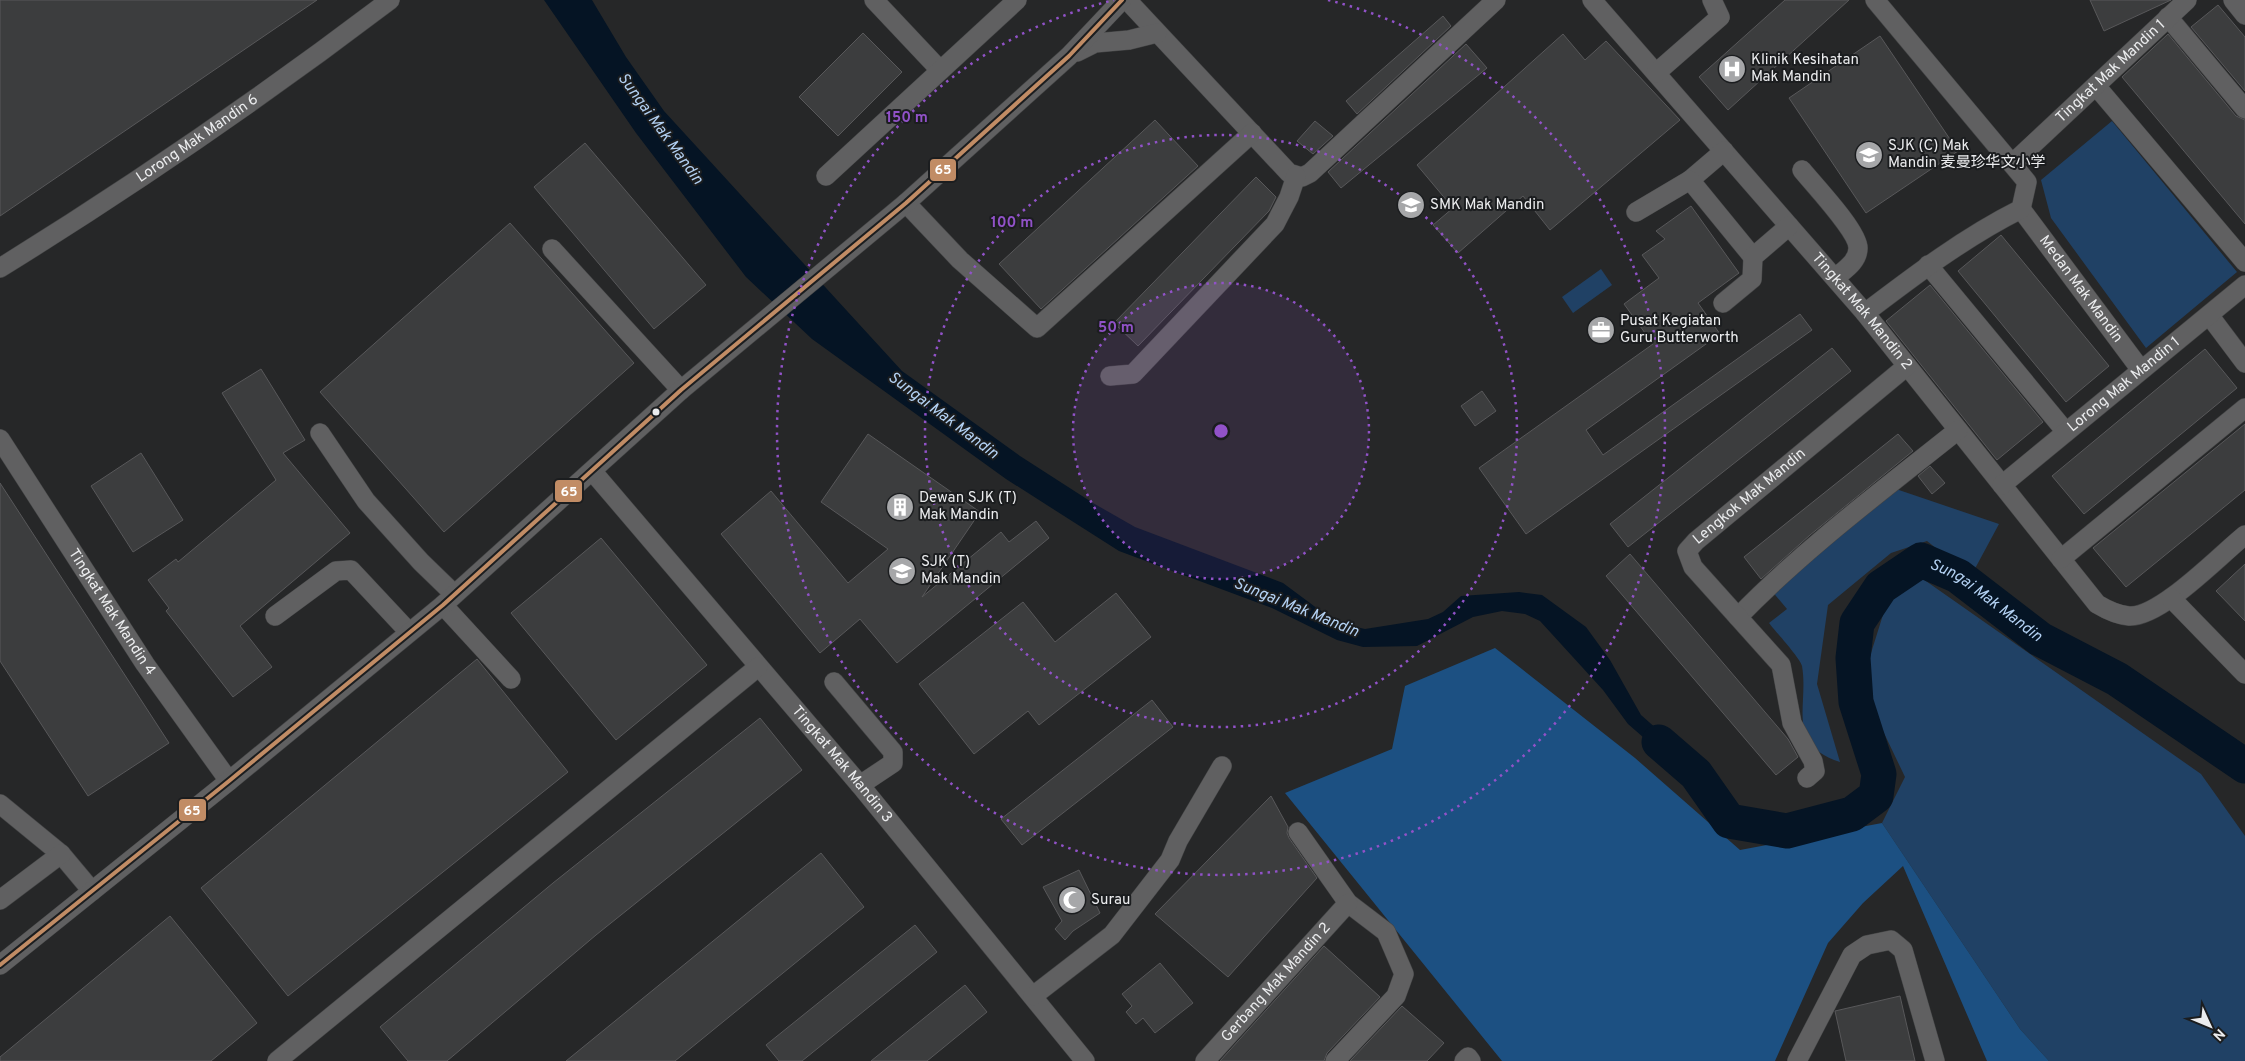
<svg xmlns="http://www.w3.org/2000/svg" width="2245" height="1061" font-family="Overpass,'Noto Sans SC',sans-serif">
<rect width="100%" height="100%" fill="#262728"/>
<path fill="#204165" d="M2112,121L2237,272L2146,348L2051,218L2041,180Z
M1601,269L1612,285L1573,313L1562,297Z
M1893,488L1999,524L1971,576L1927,541L1891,553L1828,605L1817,684L1840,762C1785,744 1809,706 1802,666C1800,658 1775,631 1769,623L1787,609L1771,590Z
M1923,579L2201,774L2245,836V1061H2049L2020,1029L1882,823L1905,777L1861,685L1887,602Z"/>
<path fill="#1c5082" d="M1495,648L1635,758L1740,850L1882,823L2020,1029L2049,1061H1987L1903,866L1863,903L1828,943L1775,1061H1502L1285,793L1392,749L1405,686Z"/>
<path fill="#051424" d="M544,0H592L626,57L664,111L902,371L1020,456L1093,503L1135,527L1283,583L1318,609L1347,625L1365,629L1428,619L1443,612L1461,596L1519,592L1542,595L1586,627L1610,660L1641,715L1684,753L1696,774L1674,764L1628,724L1603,690L1540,621L1525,614L1502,611L1473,617L1417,646L1363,647L1337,640L1272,608L1119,551L1006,479L812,339L746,277L636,133Z"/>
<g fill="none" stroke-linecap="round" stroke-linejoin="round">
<path stroke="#051424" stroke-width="35" id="s1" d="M1659,742L1696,774L1729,821L1787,831L1852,814L1876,796L1879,774L1856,702L1853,658L1857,623L1881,587L1921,560L1958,576L2040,639L2117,679L2245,766"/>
</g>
<path fill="#3c3d3e" stroke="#58585a" d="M0,0H317L0,216Z
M1785,0H1849L1728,110L1699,77Z
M2090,0H2171L2104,31Z
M2218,5L2245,37V91L2191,27Z
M1443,16L1451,26L1357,114L1346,101Z
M863,33L902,72L838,136L799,97Z
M1563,34L1585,60L1606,41L1680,120L1550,230L1523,196L1458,253L1433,225L1453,208L1417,165Z
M2168,34L2236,116L2245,120V224L2122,77Z
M1880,36L1958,151L1866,213L1789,98Z
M1466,44L1487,68L1341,188L1328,172Z
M1155,120L1198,166L1041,309L999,264Z
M1315,121L1333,136L1313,154L1297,141Z
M585,143L706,285L654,329L534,187Z
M1256,177L1276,197L1269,211L1138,346L1114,323Z
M1691,206L1739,273L1698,303L1720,334L1586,430L1603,455L1800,314L1812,330L1526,534L1479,468L1653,344L1624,304L1659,278L1642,255L1665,239L1656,231Z
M510,223L634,363L444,532L320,392Z
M2001,235L2109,366L2066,402L1958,271Z
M1930,285L2043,422L1997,460L1886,321Z
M1832,348L1851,371L1628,547L1610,524Z
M2205,349L2237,388L2084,514L2052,476Z
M261,369L305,440L283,453L350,533L240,626L272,667L233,697L166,611L169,608L148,580L176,559L178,562L276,480L222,393Z
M1482,391L1496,411L1475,426L1461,406Z
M2245,424V490L2126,587L2093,548Z
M868,434L980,512L922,597L1001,532L1009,542L1036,521L1049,538L897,663L860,619L820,653L721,534L771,491L848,583L888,549L821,502Z
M1898,434L1913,451L1810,535L1761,579L1744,557Z
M141,453L183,520L133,552L91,486Z
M1930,466L1945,483L1932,494L1918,476Z
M0,483L169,743L88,796L0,661Z
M601,538L707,665L616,740L511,613Z
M1630,554L1788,739L1798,757L1776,775L1606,576Z
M2245,564V621L2216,591Z
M1116,593L1151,637L1039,725L1028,711L974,754L919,684L1023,602L1055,642Z
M477,659L568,772L288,996L201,888Z
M1152,700L1173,727L1022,845L1001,819Z
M760,718L802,770L596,935L447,1061H408L380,1027L553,883Z
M1271,796L1288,827L1287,833L1289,838L1317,878L1228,977L1155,914Z
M821,853L864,907L675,1061H566Z
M1079,870L1100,913L1073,931L1065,940L1055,929L1062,921L1043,887Z
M170,916L257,1023L211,1061H0V1057Z
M915,925L937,952L802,1061H779L766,1045Z
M1324,946L1380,997L1327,1053L1324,1061H1220Z
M1160,963L1193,1003L1155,1033L1143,1018L1136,1024L1126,1012L1132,1006L1122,994Z
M965,985L987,1012L927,1061H871Z
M1900,996L1915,1061H1846L1835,1011Z
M1402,1006L1444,1043L1427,1061H1350Z"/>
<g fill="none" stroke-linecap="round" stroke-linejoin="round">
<g stroke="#434445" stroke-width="20">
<g id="minor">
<path d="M874,0L940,70"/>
<path d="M1127,0L1289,173L1302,177L1310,173L1496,0"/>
<path id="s2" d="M1592,0L1865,313L2097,604C2107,610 2117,615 2129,616C2160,618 2220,555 2245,535"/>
<path d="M2233,0L2245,15"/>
<path d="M2168,17L2245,109"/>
<path d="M1077,52L1095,43L1129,40L1157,33"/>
<path d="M1656,73L1720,17L1712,0"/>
<path d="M2096,86L2245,262"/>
<path id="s3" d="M2013,163L2187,0"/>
<path d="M1802,170C1814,185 1858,231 1858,248C1858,262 1844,270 1835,278"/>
<path d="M826,176L1017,0"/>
<path d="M1690,180L1724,151"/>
<path d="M906,203L960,260L1037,328L1252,133"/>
<path id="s4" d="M2021,209L2141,370"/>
<path d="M1636,212L1690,180L1753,257"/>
<path d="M552,249L681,390"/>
<path d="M1928,265L2066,432"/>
<path id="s5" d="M0,268C134,185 265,95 390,0"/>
<path d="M1723,303L1752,279L1753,257L1789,226"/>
<path d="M1865,313C1915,275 1965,237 2021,209L2027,182L1875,0"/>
<path d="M2209,315L2245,363"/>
<path d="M1110,376L1133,374L1275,224L1289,197L1296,176"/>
<path d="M320,433L366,501L421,562L454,594"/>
<path id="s6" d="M0,439L145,664L229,781"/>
<path id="s7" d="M593,472L860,785L1085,1061"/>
<path id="s8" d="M2002,485L2245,285"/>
<path d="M2061,559L2245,408"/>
<path d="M2171,598L2245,674"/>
<path d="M443,605L511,679"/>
<path d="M275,616L336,571L351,570L409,632"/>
<path d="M1738,617C1805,548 1883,490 1958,430"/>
<path d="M834,682L893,752V763L860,785"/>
<path id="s9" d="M1807,778L1815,771L1813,761L1792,723L1781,665L1693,567L1687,551L1696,541L1907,366"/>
<path d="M0,804L61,854L92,891"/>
<path d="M1298,832L1348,903L1386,932L1404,974L1396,996L1335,1061"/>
<path d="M0,900L61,854"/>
<path d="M0,965L229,781L443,605L681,390L906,203L1069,56L1122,0"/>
<path d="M1033,996L1112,935L1170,860L1178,841L1222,766"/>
<path d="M277,1061L758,667"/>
<path id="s10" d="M1205,1061L1348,903"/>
<path d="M1464,1061L1468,1057L1471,1061"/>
<path d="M1797,1061L1852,955L1867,945L1891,940L1903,950L1935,1061"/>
</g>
</g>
<use href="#minor" stroke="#606061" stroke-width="19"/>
<g stroke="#1b1d1f" stroke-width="8">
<path id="bus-1" d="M0,965L229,781L443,605L681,390L906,203L1069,56L1122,0"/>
</g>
<use href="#bus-1" stroke="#c18c65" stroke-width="4"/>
</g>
<circle cx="1221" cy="431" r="148" fill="#9152c8" fill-opacity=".12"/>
<g fill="none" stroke="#9152c8" stroke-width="2.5" stroke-dasharray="2.5 5">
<circle cx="1221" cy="431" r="148"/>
<circle cx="1221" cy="431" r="296"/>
<path d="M1328 0A444 444 0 1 1 1114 0"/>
</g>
<defs>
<g id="hospital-disc" transform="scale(1.4375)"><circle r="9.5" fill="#a6a7a9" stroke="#1b1d1f"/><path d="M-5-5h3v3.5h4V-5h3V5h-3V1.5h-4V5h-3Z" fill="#fff"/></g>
<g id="school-disc" transform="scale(1.4375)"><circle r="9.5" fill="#a6a7a9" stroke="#1b1d1f"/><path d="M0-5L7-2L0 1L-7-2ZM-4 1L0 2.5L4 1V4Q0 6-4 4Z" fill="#fff"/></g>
<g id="office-disc" transform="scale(1.4375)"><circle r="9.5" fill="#a6a7a9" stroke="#1b1d1f"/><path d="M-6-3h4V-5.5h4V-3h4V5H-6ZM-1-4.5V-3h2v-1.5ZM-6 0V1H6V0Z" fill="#fff"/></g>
<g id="building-disc" transform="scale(1.4375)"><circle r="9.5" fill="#a6a7a9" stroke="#1b1d1f"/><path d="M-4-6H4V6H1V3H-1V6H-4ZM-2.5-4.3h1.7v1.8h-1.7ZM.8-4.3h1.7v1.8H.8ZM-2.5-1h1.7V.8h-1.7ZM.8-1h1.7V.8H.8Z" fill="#fff"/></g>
<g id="mosque-disc" transform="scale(1.4375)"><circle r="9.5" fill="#a6a7a9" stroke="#1b1d1f"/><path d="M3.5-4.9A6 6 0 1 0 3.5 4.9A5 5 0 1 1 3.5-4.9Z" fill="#fff"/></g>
</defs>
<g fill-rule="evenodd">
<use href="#hospital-disc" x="1732" y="69"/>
<use href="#school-disc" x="1869" y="155"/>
<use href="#school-disc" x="1411" y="205"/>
<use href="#office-disc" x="1601" y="330"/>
<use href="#building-disc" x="900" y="507"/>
<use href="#school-disc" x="902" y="571"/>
<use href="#mosque-disc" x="1072" y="900"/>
</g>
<circle fill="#ebecee" stroke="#1b1d1f" stroke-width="2" cx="656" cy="412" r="4.5"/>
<g text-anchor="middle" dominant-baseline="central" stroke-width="4" stroke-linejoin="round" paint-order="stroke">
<g font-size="15" fill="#ebecee" stroke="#1b1d1f" text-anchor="start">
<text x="1751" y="60">Klinik Kesihatan<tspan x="1751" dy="17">Mak Mandin</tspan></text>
<text x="1888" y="146">SJK (C) Mak<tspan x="1888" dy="17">Mandin 麦曼珍华文小学</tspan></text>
<text x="1430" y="205">SMK Mak Mandin</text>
<text x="1620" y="321">Pusat Kegiatan<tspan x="1620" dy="17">Guru Butterworth</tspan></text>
<text x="919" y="498">Dewan SJK (T)<tspan x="919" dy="17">Mak Mandin</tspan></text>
<text x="921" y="562">SJK (T)<tspan x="921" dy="17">Mak Mandin</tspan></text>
<text x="1091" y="900">Surau</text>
</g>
<g font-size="15" fill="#ebecee" stroke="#1b1d1f">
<text stroke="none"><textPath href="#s3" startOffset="134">Tingkat Mak Mandin 1</textPath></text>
<text stroke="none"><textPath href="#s5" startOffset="236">Lorong Mak Mandin 6</textPath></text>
<text stroke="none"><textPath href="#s4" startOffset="100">Medan Mak Mandin</textPath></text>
<text stroke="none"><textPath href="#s2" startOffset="412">Tingkat Mak Mandin 2</textPath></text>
<text stroke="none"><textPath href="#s8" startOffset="158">Lorong Mak Mandin 1</textPath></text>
<text stroke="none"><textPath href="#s9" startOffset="355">Lengkok Mak Mandin</textPath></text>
<text stroke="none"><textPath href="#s6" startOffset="206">Tingkat Mak Mandin 4</textPath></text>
<text stroke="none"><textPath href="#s7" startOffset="384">Tingkat Mak Mandin 3</textPath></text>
<text stroke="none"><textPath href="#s10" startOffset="106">Gerbang Mak Mandin 2</textPath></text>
</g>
<g font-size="16" font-style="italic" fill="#b3d1f3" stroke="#1b1d1f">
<text transform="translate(660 129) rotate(54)">Sungai Mak Mandin</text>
<text transform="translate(943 416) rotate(37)">Sungai Mak Mandin</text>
<text stroke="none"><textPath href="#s1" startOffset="608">Sungai Mak Mandin</textPath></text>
<text transform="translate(1296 608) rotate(22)">Sungai Mak Mandin</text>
</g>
</g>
<circle cx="1221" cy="431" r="8" fill="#9152c8" stroke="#1b1d1f" stroke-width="2.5"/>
<g font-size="15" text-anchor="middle" font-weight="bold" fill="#9152c8" stroke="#1b1d1f" stroke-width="4" stroke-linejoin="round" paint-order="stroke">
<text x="907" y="122">150 m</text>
<text x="1012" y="227">100 m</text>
<text x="1116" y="332">50 m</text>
</g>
<g stroke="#1b1d1f" stroke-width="2">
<rect x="929" y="158" width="28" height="24" rx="5" fill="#c18c65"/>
<rect x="554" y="479" width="29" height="24" rx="5" fill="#c18c65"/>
<rect x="178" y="798" width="29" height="24" rx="5" fill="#c18c65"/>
</g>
<g font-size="14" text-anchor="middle" font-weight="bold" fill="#fff">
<text x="943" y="174">65</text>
<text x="569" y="496">65</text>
<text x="192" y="815">65</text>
</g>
<g transform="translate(2210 1026) rotate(134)" stroke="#1b1d1f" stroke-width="4" paint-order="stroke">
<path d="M0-4L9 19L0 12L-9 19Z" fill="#ebecee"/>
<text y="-8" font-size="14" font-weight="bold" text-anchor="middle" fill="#ebecee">N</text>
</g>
</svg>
